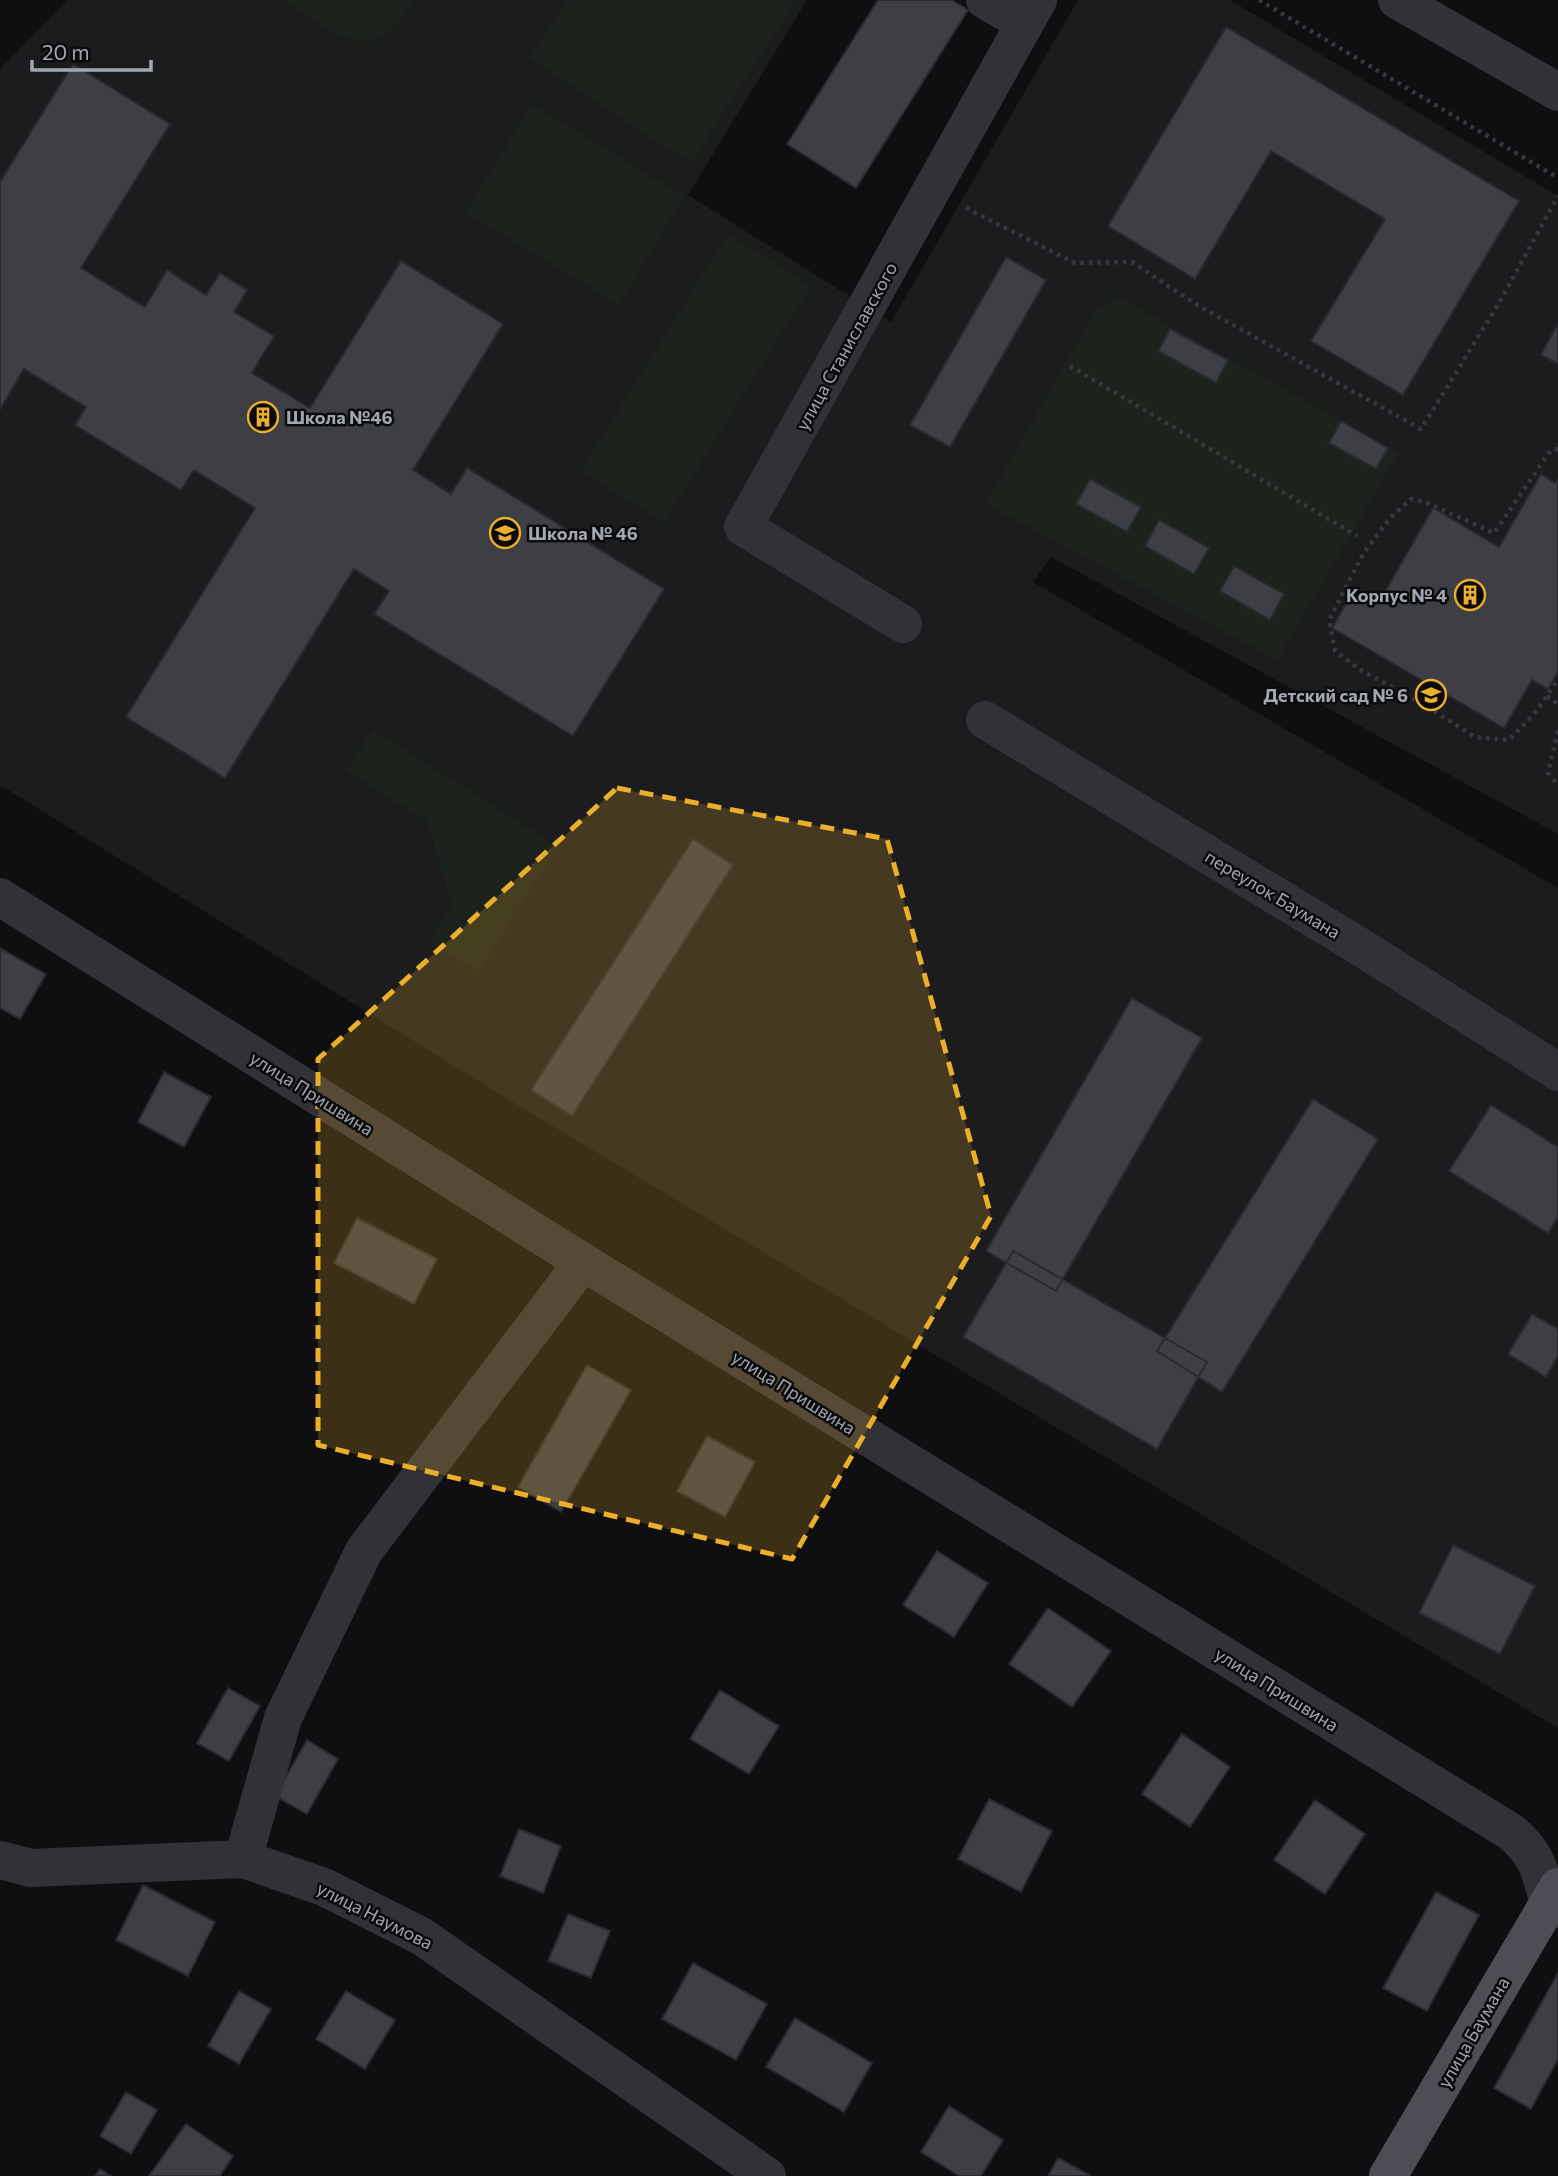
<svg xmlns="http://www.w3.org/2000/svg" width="1558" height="2176" font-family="Commissioner,sans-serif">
<rect width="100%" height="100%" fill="#0f0f11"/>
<path fill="#1c1c1e" d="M68,0H807L688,195L891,322L1078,0H1230L1558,196V834L1051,557L1033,582L1558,888V1728L506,1098L0,785V69Z"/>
<path fill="#1c231d" d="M283,0H414C369,72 339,34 283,0Z
M568,0H796L691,163L530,59Z
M532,104L684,197L619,305L466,212Z
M728,234L811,286L664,522L581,471Z
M1118,297L1399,453L1277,660L986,504L1096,310Z
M373,730L557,846L479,972L430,941L452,905L427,821L346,771Z"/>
<path fill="#3e3f44" stroke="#2a292d" stroke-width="2" d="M878,0H952L968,10L856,188L787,144Z
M1226,27L1519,201L1403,395L1311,341L1385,219L1271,151L1195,279L1108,226Z
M73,64L170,124L81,268L145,307L167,270L206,295L220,273L247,290L234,312L274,336L252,373L310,408L401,261L503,324L413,470L451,494L467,468L664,589L573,736L374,614L389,591L354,569L225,778L126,717L255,508L194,470L181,490L75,425L86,407L24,369L0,409V182Z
M1006,257L1046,280L950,447L910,425Z
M1557,325H1558V364L1541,355Z
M1170,329L1228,360L1216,383L1158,351Z
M1341,421L1388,448L1376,469L1329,443Z
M1541,474L1555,483L1558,479V672L1548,689L1532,680L1504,728L1332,628L1355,588L1379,602L1433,508L1499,547Z
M1090,479L1141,507L1127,532L1076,504Z
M1159,520L1209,548L1194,574L1145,546Z
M1234,566L1284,594L1270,620L1220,591Z
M693,839L733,865L572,1116L531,1090Z
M0,948L46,974L20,1019L0,1008Z
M1132,998L1202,1038L1056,1291L986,1251Z
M164,1072L211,1097L184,1147L138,1122Z
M1313,1099L1378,1139L1222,1392L1157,1351Z
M1491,1105L1558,1147V1217L1548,1233L1449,1171Z
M357,1218L437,1259L414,1304L334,1263Z
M1013,1251L1207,1362L1157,1449L963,1337Z
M1532,1314L1558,1329V1356L1546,1377L1508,1354Z
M587,1365L631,1390L561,1512L518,1487Z
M707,1436L755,1462L725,1517L677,1491Z
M1453,1545L1535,1586L1500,1654L1419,1613Z
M937,1551L988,1583L954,1637L903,1605Z
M1048,1608L1111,1651L1072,1707L1009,1664Z
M228,1688L260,1706L229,1761L197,1743Z
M720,1690L779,1726L749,1774L690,1739Z
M1182,1734L1230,1767L1190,1827L1142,1794Z
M307,1740L338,1759L307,1814L275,1796Z
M989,1799L1052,1831L1021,1892L958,1859Z
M1315,1800L1365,1834L1325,1894L1274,1860Z
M519,1829L561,1846L543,1893L500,1876Z
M143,1885L215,1922L188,1976L116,1940Z
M1436,1892L1479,1915L1427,2011L1383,1988Z
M568,1914L610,1931L591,1978L548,1961Z
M693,1963L767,2004L736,2060L662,2019Z
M1558,1973V2059L1531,2109L1494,2088Z
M239,1991L271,2009L239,2064L208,2046Z
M346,1991L395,2020L365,2069L316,2039Z
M795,2018L872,2063L844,2112L766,2067Z
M126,2092L157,2110L131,2154L100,2136Z
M949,2106L1003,2140L981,2176H959L921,2152Z
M186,2124L233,2156L220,2176H149Z
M1058,2158L1091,2176H1048Z
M100,2169L111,2176H95Z"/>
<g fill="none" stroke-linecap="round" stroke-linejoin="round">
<path stroke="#37383d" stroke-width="4.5" stroke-dasharray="3.5 5" stroke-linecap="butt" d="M1259,0L1558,178
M966,208L1075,263L1132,262L1197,305L1421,429L1499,303L1558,196
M1070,366L1357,536
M1558,449L1551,450L1494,533L1425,502L1411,499L1390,518L1363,554L1329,620L1335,651L1362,671L1423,704L1475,737L1509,740L1534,714L1558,680
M1547,696L1558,704
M1558,731L1548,773L1558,785"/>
<path stroke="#313136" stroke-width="38" d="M985,0L1024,23
M1397,0L1558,92
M903,624L743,527L1038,0
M985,720L1354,943L1558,1072
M0,897L583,1262L1511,1832C1538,1855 1540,1871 1549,1904L1558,1909
M243,1859L283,1718L364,1551L583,1262
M0,1860L31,1868L243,1859L324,1887L421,1936L767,2176"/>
<path stroke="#4d4e55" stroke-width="38" d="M1388,2176L1558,1887"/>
</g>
<path fill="#ecaf2c" fill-opacity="0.2" stroke="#ecaf2c" stroke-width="5" stroke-dasharray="14 9" stroke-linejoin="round" d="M617,788L887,839L991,1216L792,1559L318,1445V1059Z"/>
<defs>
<g id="building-ring" transform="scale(1.575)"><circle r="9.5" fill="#0b0b0c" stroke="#ecaf2c" stroke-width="1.5"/><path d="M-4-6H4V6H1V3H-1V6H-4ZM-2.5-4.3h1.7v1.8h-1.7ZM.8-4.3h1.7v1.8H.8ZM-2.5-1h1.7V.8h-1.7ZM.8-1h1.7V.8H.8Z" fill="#ecaf2c"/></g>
<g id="school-ring" transform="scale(1.575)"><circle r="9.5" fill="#0b0b0c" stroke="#ecaf2c" stroke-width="1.5"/><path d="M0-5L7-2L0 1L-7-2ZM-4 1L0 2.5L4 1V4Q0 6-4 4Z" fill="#ecaf2c"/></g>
</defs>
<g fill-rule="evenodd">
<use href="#building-ring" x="263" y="417"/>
<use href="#school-ring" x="505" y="533"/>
<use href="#building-ring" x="1470" y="595"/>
<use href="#school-ring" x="1431" y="695"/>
</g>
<g text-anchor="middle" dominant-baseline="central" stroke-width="5" stroke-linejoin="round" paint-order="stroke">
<g font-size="18" fill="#a1a6b1" stroke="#0b0b0c">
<text transform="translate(846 346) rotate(-61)">улица Станиславского</text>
<text transform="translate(1273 894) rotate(31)">переулок Баумана</text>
<text transform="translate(312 1093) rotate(32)">улица Пришвина</text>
<text transform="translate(794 1392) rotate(32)">улица Пришвина</text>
<text transform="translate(1277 1689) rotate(32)">улица Пришвина</text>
<text transform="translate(375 1915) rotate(27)">улица Наумова</text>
<text transform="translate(1473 2032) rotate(-60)">улица Баумана</text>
</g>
<g font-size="18" font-weight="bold" fill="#a1a6b1" stroke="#0b0b0c" text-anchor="start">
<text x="286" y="417">Школа №46</text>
<text x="528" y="533">Школа № 46</text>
<text x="1447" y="595" text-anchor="end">Корпус № 4</text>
<text x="1408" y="695" text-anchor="end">Детский сад № 6</text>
</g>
</g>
<path d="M32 60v10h119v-10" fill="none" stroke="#a1a6b1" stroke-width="3.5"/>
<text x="42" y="60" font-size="21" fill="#a1a6b1" stroke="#0b0b0c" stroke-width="5" paint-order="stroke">20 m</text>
</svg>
